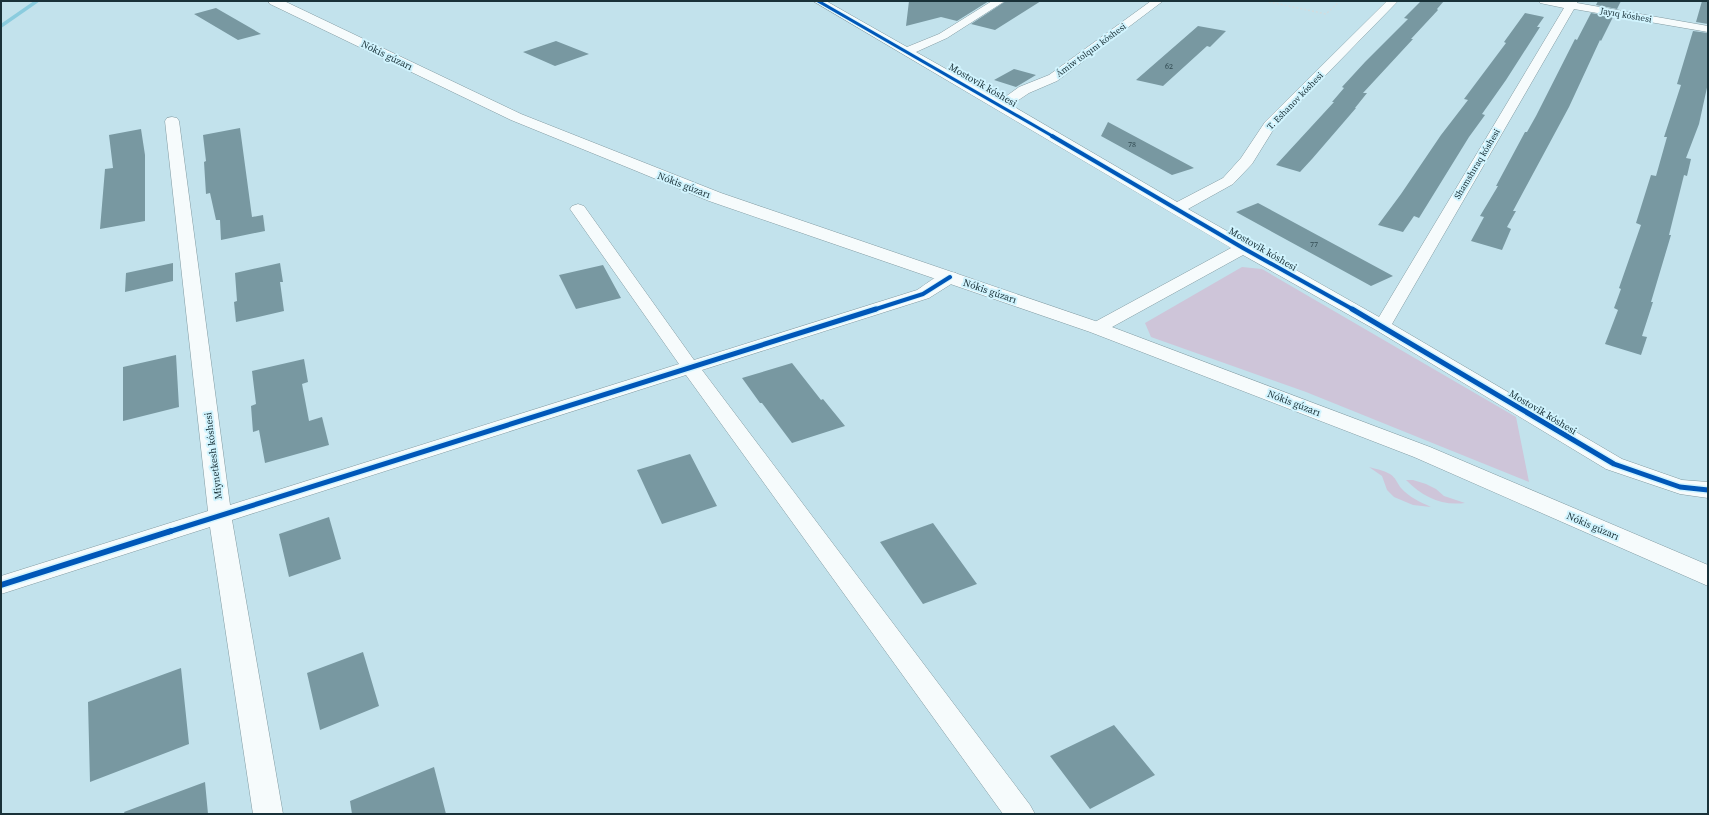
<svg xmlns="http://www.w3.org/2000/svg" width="1709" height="815" font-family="'Source Serif 4',serif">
<rect width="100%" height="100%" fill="#c2e2ec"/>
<path fill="#cec5d9" d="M1242,267L1262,269L1516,417L1529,482L1306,392L1151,337L1145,323Z
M1369,467C1376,469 1383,470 1390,474C1396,478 1397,483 1401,488C1409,497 1420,502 1431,507L1413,505L1394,497L1387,490L1382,476Z
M1406,480H1413L1426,484L1436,489L1444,496L1465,503C1441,506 1423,497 1406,480Z"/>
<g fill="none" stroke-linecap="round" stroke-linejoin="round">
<path stroke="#8accde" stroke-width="3.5" d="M1,26L37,1"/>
</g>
<path fill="#7898a1" d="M909,1H989L957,21L941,17L906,26Z
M1006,1H1041L995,30L971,24Z
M1421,1H1444L1437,9L1438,10L1411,39H1413L1363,93H1367L1355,108H1356L1312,159L1300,172L1276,165L1334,102H1332L1344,88L1342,87L1365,62L1408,19L1404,18Z
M1598,1H1621L1617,9L1596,5Z
M1702,1H1708V24L1696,22Z
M216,8L261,34L238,40L194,14Z
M1525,13L1544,17L1537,27H1540L1506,80L1482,114L1485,115L1469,137L1419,218L1414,216L1403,232L1378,225L1401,194L1441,135L1468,100L1464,99L1506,43L1504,42Z
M1591,13L1613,17L1601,41L1600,40L1569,107L1513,211H1516L1507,227L1511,229L1502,250L1471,241L1484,217L1480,216L1498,186H1496L1525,132H1527L1536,116L1575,39L1577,40Z
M1198,26L1226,31L1210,47L1207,46L1163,86L1136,80Z
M1693,31L1708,33V83L1699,124L1686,158L1691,159L1687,176L1684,175L1669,235H1671L1651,302H1653L1642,336L1647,337L1641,355L1605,344L1618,310L1614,308L1621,289L1619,288L1641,225L1636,223L1651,175L1656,176L1667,137H1664L1681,85L1677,84Z
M556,41L589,54L555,66L523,52Z
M1014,69L1036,75L1016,87L994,80Z
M1108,122L1194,168L1172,175L1101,136Z
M240,128L252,217L263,215L265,231L221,240L220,220H216L210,193L206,194L204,162L206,161L203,135Z
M141,129L145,155V221L100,229L105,169L113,168L109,135Z
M1258,203L1393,276L1371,286L1236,212Z
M173,263V281L125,292L126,273Z
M280,263L283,282H280L284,311L236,322L234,302L237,301L235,273Z
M603,265L621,298L576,309L559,275Z
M176,355L179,407L123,421V367Z
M304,359L308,382L302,384L309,421L322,417L329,445L265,463L259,430L253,432L251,406L256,404L252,371Z
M792,363L821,400L823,399L845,426L792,443L762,403H760L742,378Z
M690,454L717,506L662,524L637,470Z
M329,517L341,559L289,577L279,534Z
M933,523L977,584L923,604L880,542Z
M363,652L379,706L320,730L307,673Z
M181,668L189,744L90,782L88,702Z
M1114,725L1155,775L1090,809L1050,756Z
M434,767L446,814H352L350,801Z
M205,782L208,814H125L124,812Z"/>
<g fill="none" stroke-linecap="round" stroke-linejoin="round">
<g stroke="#829ba2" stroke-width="1">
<path id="minor" d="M813,1H826L907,47L939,34L992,1H1005L947,38L916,52L1001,100L1019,87L1049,75L1151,1H1163L1057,81L1029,93L1011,105L1177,202L1223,178L1241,158L1265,122L1387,1H1398L1275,127L1252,164L1233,184L1188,209L1379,317L1564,8L1540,3L1539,1H1578L1577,3L1708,26V32L1574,9L1392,324L1622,459L1682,480L1708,482V498L1680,494L1606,469L1376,330L1243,255L1103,332L1097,333L1091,332L1088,328L1091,324L1231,248Z
M172,117L177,118L179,121L230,505L679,364L570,209L572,206L578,204L584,206L694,360L917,290C928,283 942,270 956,273L959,277L956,281L929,298L702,370L1030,805L1035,814H1003L686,375L232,520L283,814H253L210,527L1,594V576L208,511L165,121L167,118Z"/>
</g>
<g stroke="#829ba2" stroke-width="1">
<path id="primary" d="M268,1H284L521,114L721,193L1104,324L1430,447L1708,565V586L1414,457L1090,332L709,201L634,170L511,120L270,4Z"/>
</g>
<path stroke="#d1dcdf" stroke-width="1.5" stroke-dasharray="2 2" stroke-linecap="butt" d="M1265,1L1326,14L1340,1"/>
<use href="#minor" fill="#f6fbfc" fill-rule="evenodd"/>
<use href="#primary" fill="#f6fbfc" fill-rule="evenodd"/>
<g stroke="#d1f4fe" stroke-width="4.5">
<path id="cycleway-far3" d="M818,1L1054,137"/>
</g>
<g stroke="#d1f4fe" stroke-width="6">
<path id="cycleway-far2" d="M1052,136L1243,248L1354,310
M873,310L923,294L950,277"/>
</g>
<g stroke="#d1f4fe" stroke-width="8">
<path id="cycleway-far1" d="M1352,309L1614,464L1680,487L1708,490
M168,532L876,309"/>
</g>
<g stroke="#d1f4fe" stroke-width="9">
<path id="cycleway" d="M1,585L171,531"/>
</g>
<use href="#cycleway-far3" stroke="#0057b8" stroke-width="3"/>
<use href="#cycleway-far2" stroke="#0057b8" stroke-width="4"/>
<use href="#cycleway-far1" stroke="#0057b8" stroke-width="5"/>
<use href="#cycleway" stroke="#0057b8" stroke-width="6"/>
</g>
<g text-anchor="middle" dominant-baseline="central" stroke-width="4" stroke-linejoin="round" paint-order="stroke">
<g font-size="8" fill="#314b52">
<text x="1169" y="66">62</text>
<text x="1132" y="144">78</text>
<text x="1314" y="244">77</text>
</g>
<g font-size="9" fill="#193138" stroke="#d1f4fe">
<text transform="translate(1626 15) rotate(10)">Jayıq kóshesi</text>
<text transform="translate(1091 50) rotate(-36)">Ámiw tolqını kóshesi</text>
<text transform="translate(1295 101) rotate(-46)">T. Eshanov kóshesi</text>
<text transform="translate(1477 164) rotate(-59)">Shamshıraq kóshesi</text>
</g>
<g font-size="10" fill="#193138" stroke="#d1f4fe">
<text transform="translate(387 55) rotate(26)">Nókis gúzarı</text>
<text transform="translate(983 85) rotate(30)">Mostovik kóshesi</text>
<text transform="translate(684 185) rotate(21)">Nókis gúzarı</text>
<text transform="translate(1263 249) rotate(30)">Mostovik kóshesi</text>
<text transform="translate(990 291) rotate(19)">Nókis gúzarı</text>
<text transform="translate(1294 403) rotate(21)">Nókis gúzarı</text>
<text transform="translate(1543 412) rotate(31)">Mostovik kóshesi</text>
<text transform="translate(213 456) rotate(-97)">Miynetkesh kóshesi</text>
<text transform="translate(1593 526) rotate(23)">Nókis gúzarı</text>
</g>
</g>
<rect width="1709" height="815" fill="none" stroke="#193138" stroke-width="4"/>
</svg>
